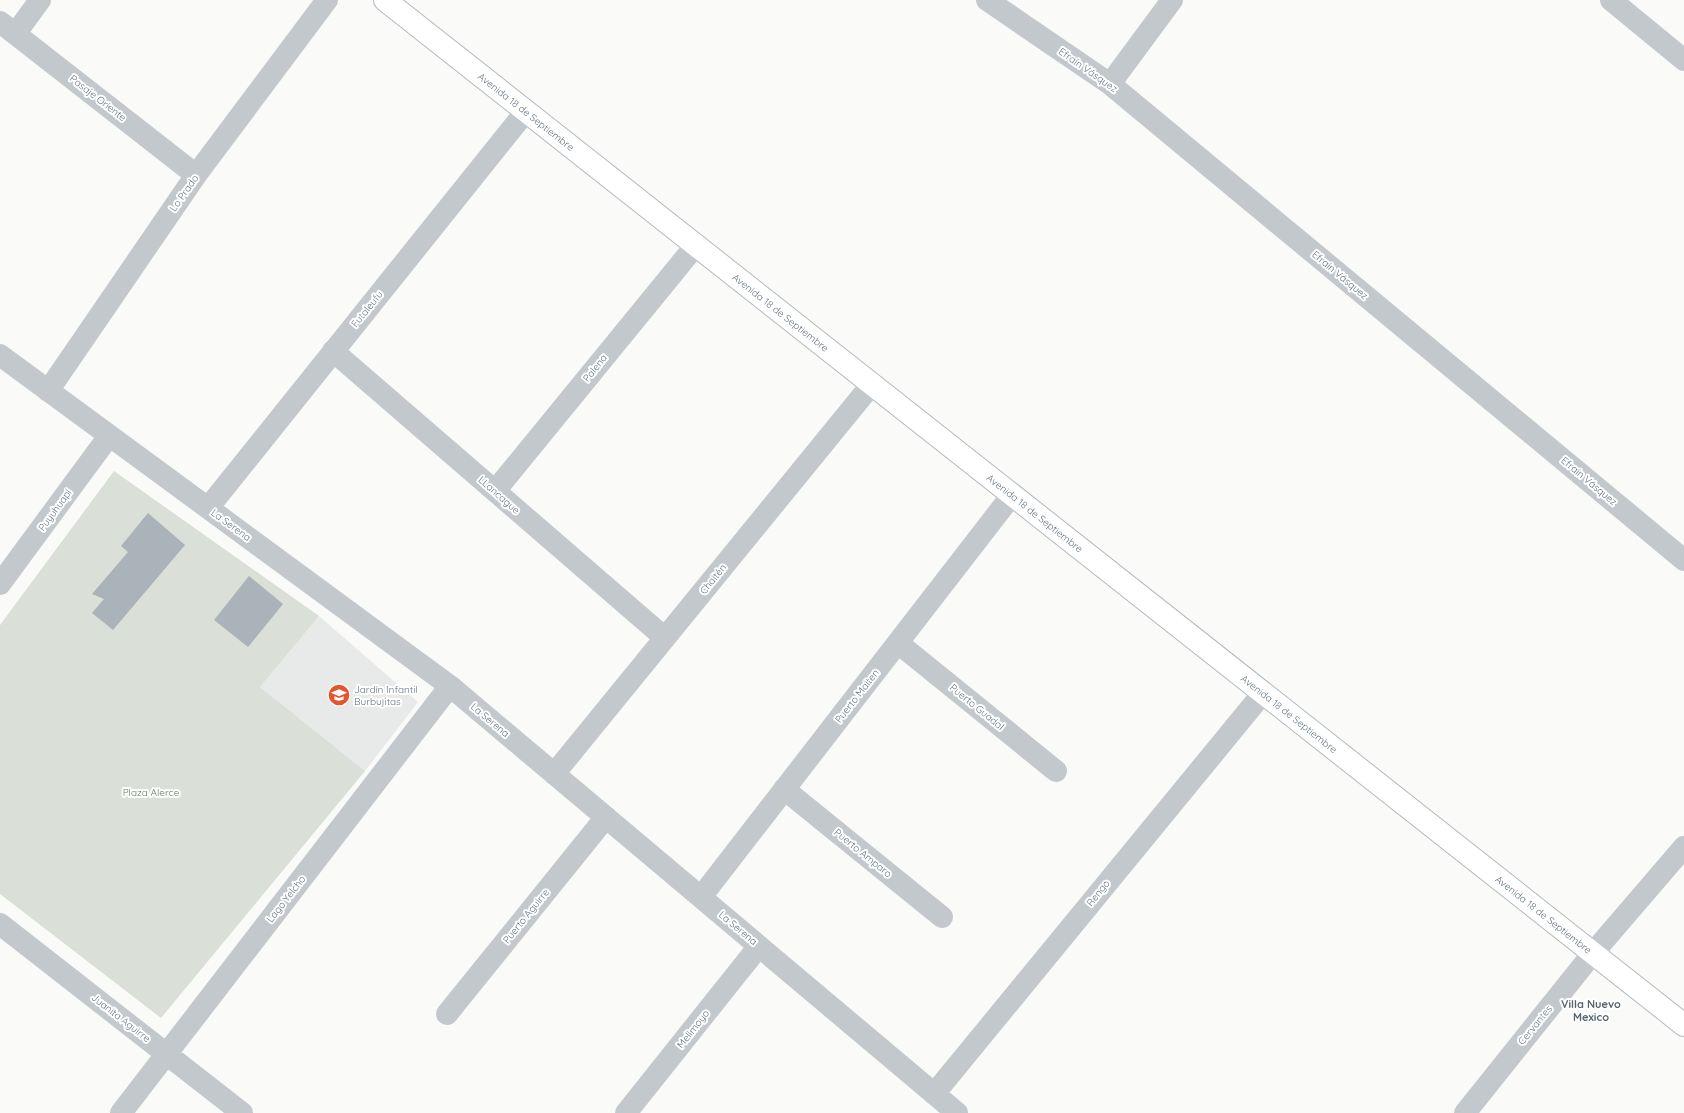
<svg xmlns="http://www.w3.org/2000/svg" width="1684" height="1113" font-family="Quicksand,sans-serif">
<rect width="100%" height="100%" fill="#fafaf8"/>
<path fill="#e8e9e9" d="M319,616L418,702L365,771L260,687Z"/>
<path fill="#dadfd7" d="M114,471L319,616L260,687L365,771L161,1018L0,894V625Z"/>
<path fill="#aab3b9" d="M148,513L185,545L113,630L92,613L104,599L92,594L128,552L121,546Z
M249,576L283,604L248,647L214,620Z"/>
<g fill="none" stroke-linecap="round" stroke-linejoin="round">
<g stroke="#b3babf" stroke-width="24">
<g id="secondary">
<path id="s1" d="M385,0L1684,1025"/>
</g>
</g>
<path stroke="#c3c8cc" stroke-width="22" d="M987,0L1110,84L1684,560
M1611,0L1684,60
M0,22L196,175
M16,33L40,0
M1110,84L1172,0
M333,351L665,638
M0,355L450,686L957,1113
M48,391L196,175L327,0
M495,491L696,245
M208,508L526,111
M0,584L109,436
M898,643L1056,771
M554,774L872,384
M784,789L942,917
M701,897L1012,495
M0,924L242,1113
M447,1014L606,817
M934,1094L1263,693
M121,1113L450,686
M626,1113L759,946
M1465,1113L1593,953L1684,847"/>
<use href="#secondary" stroke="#fff" stroke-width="22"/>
</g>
<defs>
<g id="school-disc" transform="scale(1.15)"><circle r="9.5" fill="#e4572e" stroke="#fff"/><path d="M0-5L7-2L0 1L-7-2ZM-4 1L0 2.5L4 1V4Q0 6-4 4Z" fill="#fff"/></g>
</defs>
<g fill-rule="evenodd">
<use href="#school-disc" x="339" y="695"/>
</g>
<g text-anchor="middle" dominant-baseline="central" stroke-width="4" stroke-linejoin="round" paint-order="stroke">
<g font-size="10" fill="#657683" stroke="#fff">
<text transform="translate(1088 70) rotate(35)">Efraín Vásquez</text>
<text transform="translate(98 98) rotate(38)">Pasaje Oriente</text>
<text stroke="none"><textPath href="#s1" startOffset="180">Avenida 18 de Septiembre</textPath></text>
<text transform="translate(184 193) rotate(-55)">Lo Prado</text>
<text transform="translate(1340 275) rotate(40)">Efraín Vásquez</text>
<text transform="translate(367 309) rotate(-51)">Futaleufu</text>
<text stroke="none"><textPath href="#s1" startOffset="504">Avenida 18 de Septiembre</textPath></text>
<text transform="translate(595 368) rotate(-51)">Palena</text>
<text transform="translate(1589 481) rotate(40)">Efraín Vásquez</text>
<text transform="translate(499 495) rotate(41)">LLancague</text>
<text transform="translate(55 510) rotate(-54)">Puyuhuapi</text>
<text stroke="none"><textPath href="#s1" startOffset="828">Avenida 18 de Septiembre</textPath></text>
<text transform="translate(231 525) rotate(36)">La Serena</text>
<text transform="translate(713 579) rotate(-51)">Chaitén</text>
<text transform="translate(857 696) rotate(-52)">Puerto Maiten</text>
<text transform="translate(977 707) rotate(39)">Puerto Guadal</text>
<text stroke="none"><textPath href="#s1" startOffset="1152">Avenida 18 de Septiembre</textPath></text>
<text transform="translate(490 720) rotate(40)">La Serena</text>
<text transform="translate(863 853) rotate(39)">Puerto Amparo</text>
<text transform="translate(1098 893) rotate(-51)">Rengo</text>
<text transform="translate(286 899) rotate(-52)">Lago Yelcho</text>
<text stroke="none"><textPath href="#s1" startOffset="1476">Avenida 18 de Septiembre</textPath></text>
<text transform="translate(526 916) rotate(-51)">Puerto Aguirre</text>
<text transform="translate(738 928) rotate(40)">La Serena</text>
<text transform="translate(121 1018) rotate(38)">Juanita Aguirre</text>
<text transform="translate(1535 1025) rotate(-51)">Cervantes</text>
<text transform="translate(693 1029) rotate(-52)">Melimoyo</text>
</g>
<g font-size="10" fill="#657683" stroke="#fff" text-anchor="start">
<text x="354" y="689">Jardín Infantil<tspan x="354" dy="12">Burbujitas</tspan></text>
</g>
<g font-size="10" fill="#687a64" stroke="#fff">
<text x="151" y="792">Plaza Alerce</text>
</g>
<g font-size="11" font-weight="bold" fill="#57646e" stroke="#fff">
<text x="1591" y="1004">Villa Nuevo<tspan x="1591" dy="13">Mexico</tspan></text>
</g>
</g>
</svg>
